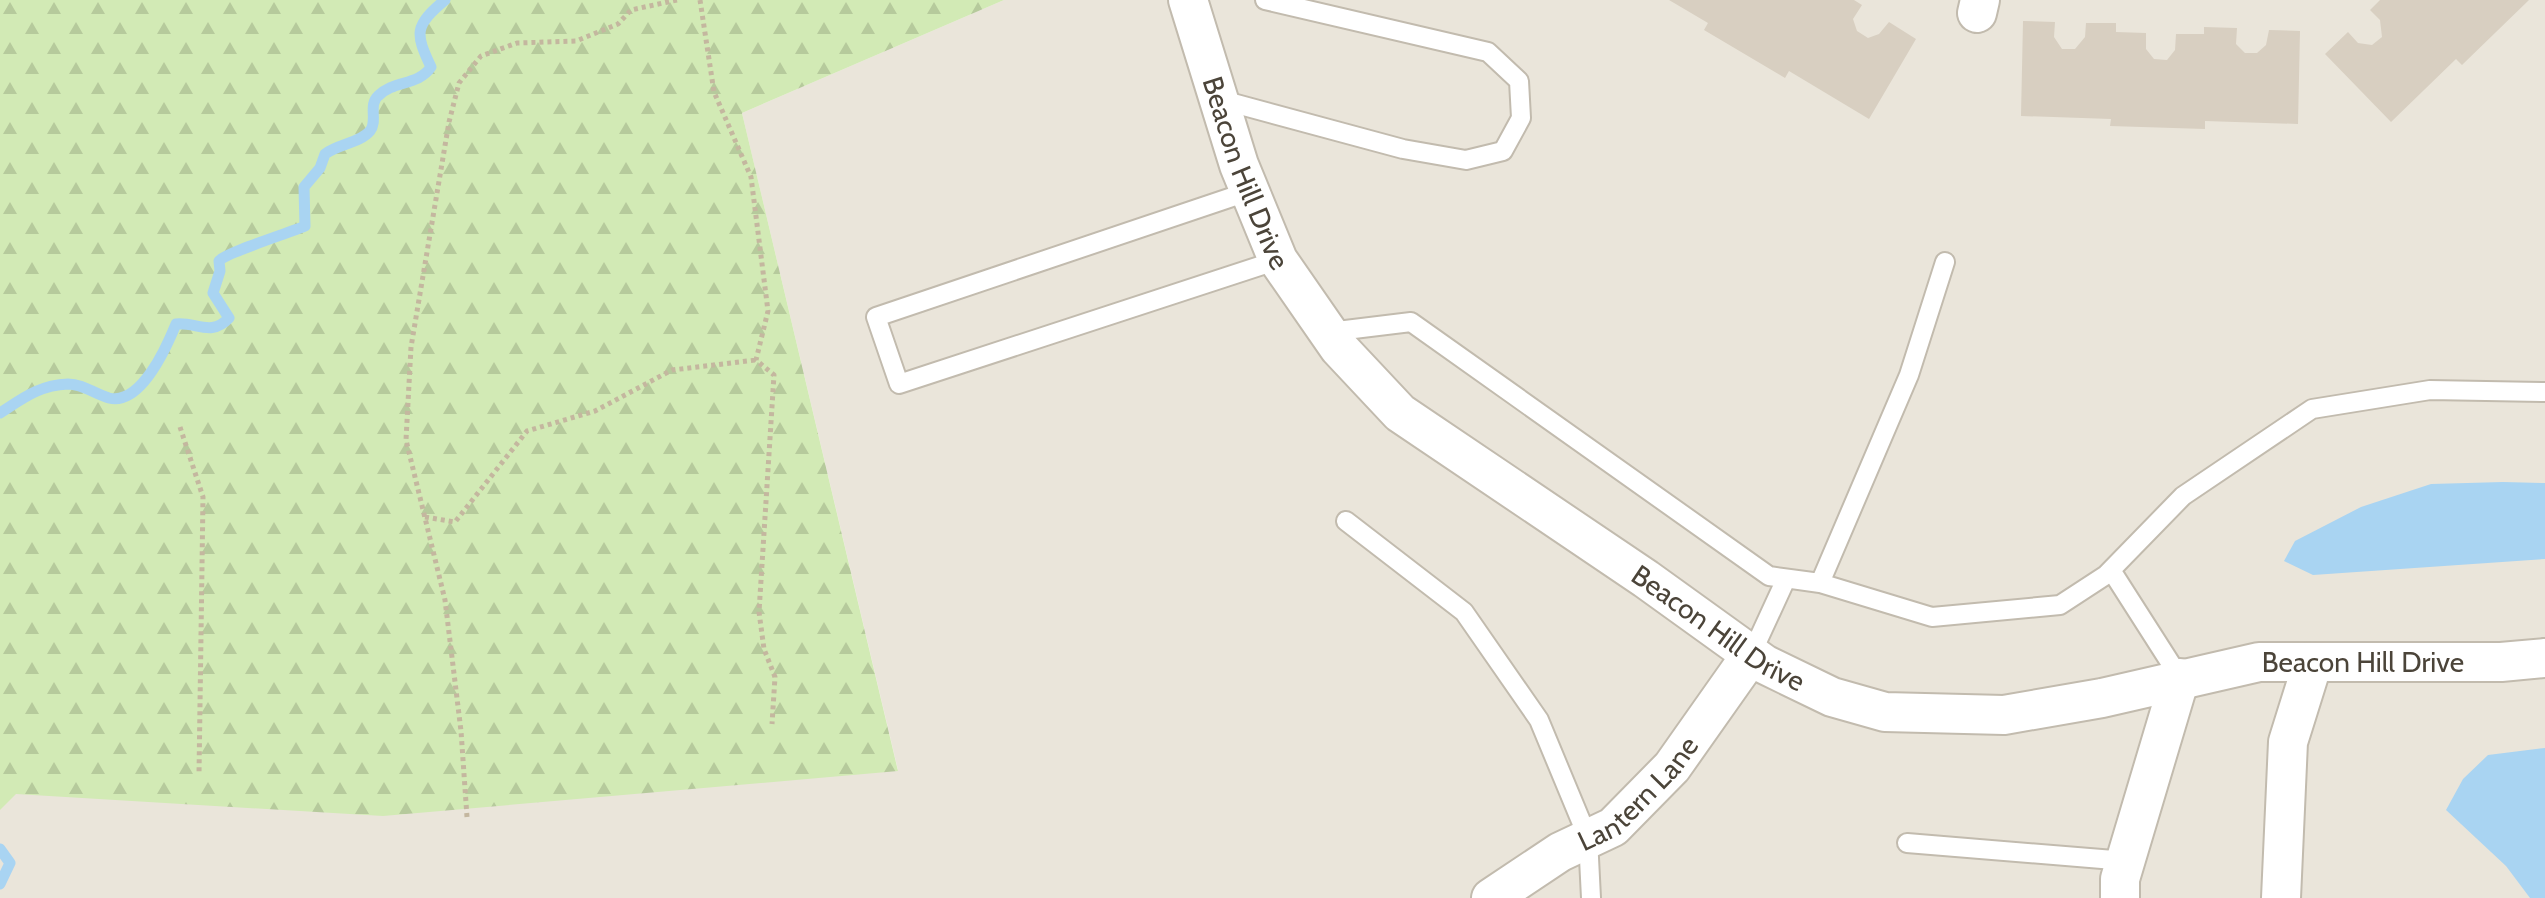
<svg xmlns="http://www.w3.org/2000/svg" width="2545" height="898" font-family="Cabin,sans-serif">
<defs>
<pattern id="forest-firs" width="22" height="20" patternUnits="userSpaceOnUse" patternTransform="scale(2)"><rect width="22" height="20" fill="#d2eab5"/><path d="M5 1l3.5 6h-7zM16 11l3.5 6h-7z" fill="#b6ca9c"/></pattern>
</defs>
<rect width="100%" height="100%" fill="#f6f3ec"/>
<path fill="#eae5da" d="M0,0L898,770L742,113L1004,0H2545V898H0Z"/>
<path fill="url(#forest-firs)" d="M0,0H1004L742,113L898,771L383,816L16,794L0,810Z"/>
<path fill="#a9d4f2" d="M2503,482L2545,483V559L2313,575L2284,561L2295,541L2361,507L2431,484Z
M2545,748V898H2530L2506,866L2446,810L2463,779L2488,755Z"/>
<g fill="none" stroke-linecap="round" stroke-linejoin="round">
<path stroke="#a9d4f2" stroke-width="11" d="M0,413C22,399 39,385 68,384C83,384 95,394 109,398C141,406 167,346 176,324C197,322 211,337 229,318L213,293L220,271L219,261C225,253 289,233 305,226L304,187L320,168L325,154C338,144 360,143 370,131C378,121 368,105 378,96C394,80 418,86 431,67C415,33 414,26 445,0
M0,849L10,863L0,884"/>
</g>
<path fill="#d8cfc1" d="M1669,0H1854L1862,5L1853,19L1857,31L1868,38L1879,34L1889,22L1916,39L1869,119L1789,71L1785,78L1704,30L1708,23Z
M2380,0H2529L2462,65L2456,59L2391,122L2325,54L2348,32L2358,43L2372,45L2382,37L2380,20L2370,10Z
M2023,21L2055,22L2054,37L2062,49H2075L2085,37L2086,23H2116V32L2146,33V49L2154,59L2167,60L2175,50L2176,34H2204V27L2237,28L2236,44L2245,53H2257L2266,45L2269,30L2300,31L2298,124L2205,121V129L2110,126L2111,119L2021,116Z"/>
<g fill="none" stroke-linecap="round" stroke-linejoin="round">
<g stroke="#c2bbae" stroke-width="22">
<path id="service" d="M1218,99L1403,149L1466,160L1503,151L1521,118L1519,81L1488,52L1265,0
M1250,191L876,317L899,384L1278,260
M1329,332L1411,322L1769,576L1820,583L1932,617L2060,605L2106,575L2183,496L2312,409L2430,390L2545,392
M1346,521L1464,612L1539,720L1588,838L1591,898
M2111,570L2180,678
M1820,583L1909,375L1945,262
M1751,655L1786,579
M1907,843L2126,861"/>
</g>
<g stroke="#c2bbae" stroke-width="42">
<g id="minor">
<path id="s1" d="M1188,0L1239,165L1278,260L1339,348L1400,413L1646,579L1764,664L1832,697L1885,712L2004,715L2102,698L2259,662H2501L2545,658"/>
<path d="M1977,13L1980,0"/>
<path id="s2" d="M1491,898L1560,852L1613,827L1672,767L1751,655"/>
<path d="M2120,898V879L2180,678"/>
<path d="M2281,898L2288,742L2313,662"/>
</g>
</g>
<path stroke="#c4b79f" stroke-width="5" stroke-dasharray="4 4" stroke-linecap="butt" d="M700,0L714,92L751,177L768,311L756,360L774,375L759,612L764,649L775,677L772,724
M180,427L203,497L199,774
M425,517L455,522L527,431L595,411L672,370L756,360
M467,817L461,731L445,600L406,440L411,347L449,122L459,83L481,56L517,43L576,41L618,24L631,10L677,0"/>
<use href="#service" stroke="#fff" stroke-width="18"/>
<use href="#minor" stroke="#fff" stroke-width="38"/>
</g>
<g text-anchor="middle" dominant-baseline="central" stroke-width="7" stroke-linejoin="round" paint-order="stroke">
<g font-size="28" fill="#4b4439" stroke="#fff">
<text stroke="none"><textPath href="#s1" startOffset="182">Beacon Hill Drive</textPath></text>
<text stroke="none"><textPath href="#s1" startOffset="856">Beacon Hill Drive</textPath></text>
<text stroke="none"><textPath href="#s1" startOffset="1528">Beacon Hill Drive</textPath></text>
<text stroke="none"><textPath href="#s2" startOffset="182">Lantern Lane</textPath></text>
</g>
</g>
</svg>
